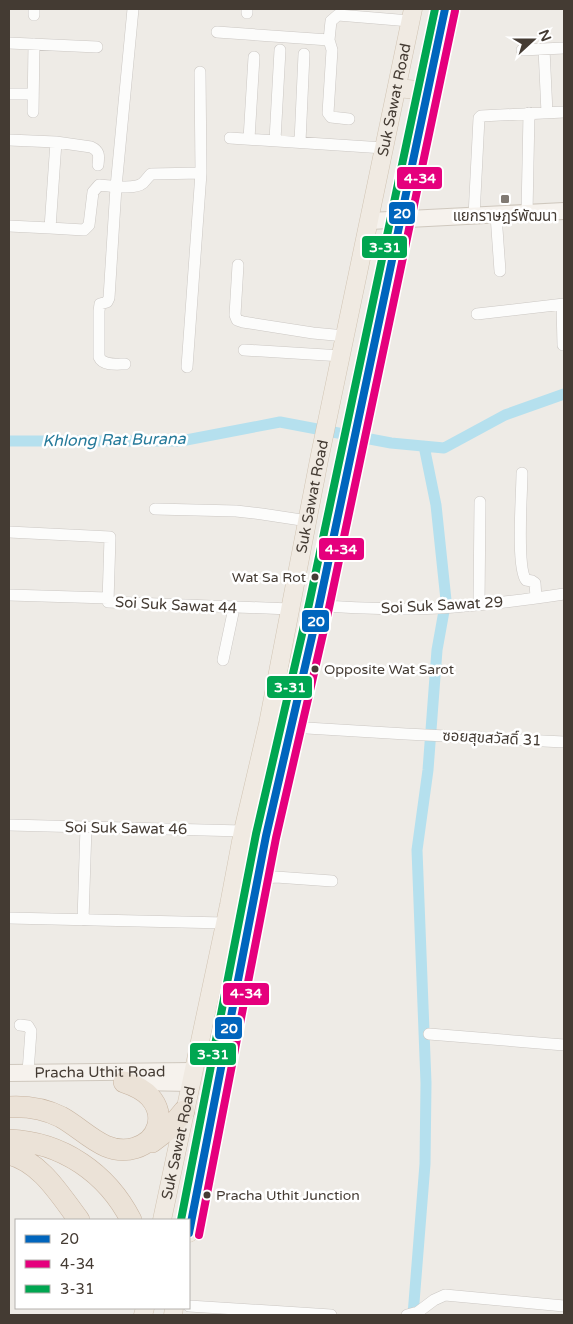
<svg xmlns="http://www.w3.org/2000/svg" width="573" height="1324" font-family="'Varela Round','Noto Sans Thai',sans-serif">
<rect width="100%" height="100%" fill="#eeebe6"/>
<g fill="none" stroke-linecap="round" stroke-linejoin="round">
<path stroke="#b5e0ee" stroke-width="11" d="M9,441H181L280,422L391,443L444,448L505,415L564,394
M413,1315L425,1164L426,1083L417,850L428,770L437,650L446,600L436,505L424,446"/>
<g stroke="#cbc7c3" stroke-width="12">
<path id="street" d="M247,13V9
M34,15V9
M217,32L329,40L331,21L338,15L410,21
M329,40L332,50L328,113L331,117L349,119
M9,43L97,47
M544,49L547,113
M522,50L564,48
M9,94H33
M33,112L34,44
M230,138L384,148
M249,139L254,57
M9,140L56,142L91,147C100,151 99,156 98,165
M275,140L280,50
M300,142L304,54
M527,213L529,113
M496,215L500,271
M474,216L479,118L481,116L564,112
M9,226L50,228L56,142
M50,228L84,230L89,225L93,192L99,185C110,186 135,190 143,183C146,180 148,177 151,174L201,173
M238,265L235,315L237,320L243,322L313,333L345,336
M562,305L563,345
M477,314L564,304
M244,350L342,356
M125,364C117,364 103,366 99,357V311L100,304L107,302L109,298L116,187L133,9
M187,367L201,173L200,72
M522,473C522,493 516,567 526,580L532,581L535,583L536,598
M155,509L236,511L262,514L308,521
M9,532L110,537L108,602L290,609
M9,595L108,598
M479,605L480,502
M319,606C347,607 375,609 404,609C457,609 511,602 564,594
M223,660L234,608
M290,727L406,734L564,742
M9,825L243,831
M258,879L276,877L332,881
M9,918L225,923
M83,920L86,827
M20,1025L28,1026L31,1031L28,1072
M429,1034L564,1045
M189,1306L331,1315
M407,1315L418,1312L434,1300L445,1295L564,1306"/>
</g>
<g stroke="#cfc8be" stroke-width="18">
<g id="secondary">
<path d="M370,221L564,211"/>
<path id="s1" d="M9,1073L193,1071"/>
<path d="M138,1082L191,1083"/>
</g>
</g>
<g stroke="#d1c4b3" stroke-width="19">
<g id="primary">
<path d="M397,88L428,91"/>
<path id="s2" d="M162,1220L229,905L243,831L268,724L319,460L413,9"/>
<path d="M189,1233L266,836L319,606L365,382L445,9"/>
<path d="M143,1315L145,1308"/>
<path d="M173,1315L174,1308"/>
</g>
</g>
<g stroke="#c7b4a1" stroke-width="22">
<path id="highway" d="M9,1107C26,1106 45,1109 61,1117C85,1130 105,1157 135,1148C159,1141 166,1115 150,1097C143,1089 133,1085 124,1082
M9,1140C62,1142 107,1173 131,1220
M152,1142L169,1129L184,1111
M9,1154C41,1162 60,1195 79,1220"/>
</g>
<use href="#street" stroke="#fcfcfb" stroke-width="11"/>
<use href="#secondary" stroke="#f6f2ed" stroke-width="16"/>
<use href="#primary" stroke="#f0eae2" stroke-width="18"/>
<use href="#highway" stroke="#ebe2d7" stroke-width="21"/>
<g stroke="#fff" stroke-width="11">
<path id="bus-1" d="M189,1233L266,836L319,606L445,9"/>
</g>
<g stroke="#fff" stroke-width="11">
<path id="bus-2" d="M199,1235L276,838L329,608L455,11"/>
</g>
<g stroke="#fff" stroke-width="11">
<path id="bus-3" d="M181,1220L256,834L309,604L435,9"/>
</g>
<use href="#bus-1" stroke="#0065bd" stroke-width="8"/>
<use href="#bus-2" stroke="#e5007d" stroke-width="8"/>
<use href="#bus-3" stroke="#00a651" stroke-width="8"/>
</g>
<rect fill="#807972" stroke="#fff" stroke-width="2" x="500" y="194" width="10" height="10" rx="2.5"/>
<g fill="#443b33" stroke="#fff" stroke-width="2">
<circle cx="315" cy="577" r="4.5"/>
<circle cx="315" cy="669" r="4.5"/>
<circle cx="207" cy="1195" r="4.5"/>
</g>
<g text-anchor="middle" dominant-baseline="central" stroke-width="5" stroke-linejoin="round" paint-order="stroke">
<g font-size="14" fill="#443b33" stroke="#fff" text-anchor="start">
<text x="306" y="577" text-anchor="end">Wat Sa Rot</text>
<text x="324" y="669">Opposite Wat Sarot</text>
<text x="216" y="1195">Pracha Uthit Junction</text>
</g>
<g font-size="15" fill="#443b33" stroke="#fff">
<text stroke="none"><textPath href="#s2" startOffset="1144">Suk Sawat Road</textPath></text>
<text stroke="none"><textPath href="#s2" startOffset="739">Suk Sawat Road</textPath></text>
<text transform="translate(176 605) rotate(3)">Soi Suk Sawat 44</text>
<text transform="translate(442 605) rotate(-3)">Soi Suk Sawat 29</text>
<text transform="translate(492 738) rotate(3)">ซอยสุขสวัสดิ์ 31</text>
<text transform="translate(126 828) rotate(1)">Soi Suk Sawat 46</text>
<text stroke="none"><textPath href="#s1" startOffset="91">Pracha Uthit Road</textPath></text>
<text stroke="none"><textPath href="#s2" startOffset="79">Suk Sawat Road</textPath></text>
</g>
<g font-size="15" fill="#443b33" stroke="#fff">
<text x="505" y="216">แยกราษฎร์พัฒนา</text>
</g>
<g font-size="16" font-style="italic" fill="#267a9a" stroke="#fff">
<text transform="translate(114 440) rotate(-1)">Khlong Rat Burana</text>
</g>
</g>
<g stroke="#fff" stroke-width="2">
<rect x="396" y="166" width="47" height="24" rx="5" fill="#e5007d"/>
<rect x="388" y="201" width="28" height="24" rx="5" fill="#0065bd"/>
<rect x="361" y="235" width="47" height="24" rx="5" fill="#00a651"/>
<rect x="318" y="537" width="47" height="24" rx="5" fill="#e5007d"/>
<rect x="301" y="609" width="29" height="24" rx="5" fill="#0065bd"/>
<rect x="266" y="675" width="47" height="24" rx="5" fill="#00a651"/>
<rect x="222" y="982" width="48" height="24" rx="5" fill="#e5007d"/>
<rect x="214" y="1016" width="29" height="24" rx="5" fill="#0065bd"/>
<rect x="189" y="1042" width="48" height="24" rx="5" fill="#00a651"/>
</g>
<g font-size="14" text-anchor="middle" font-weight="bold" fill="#fff">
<text x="420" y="183">4-34</text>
<text x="402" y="218">20</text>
<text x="385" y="252">3-31</text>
<text x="341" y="554">4-34</text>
<text x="316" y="626">20</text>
<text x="290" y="692">3-31</text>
<text x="246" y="998">4-34</text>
<text x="229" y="1033">20</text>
<text x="213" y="1059">3-31</text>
</g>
<rect width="573" height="1324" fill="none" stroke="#443b33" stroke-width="20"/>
<rect x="15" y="1219" width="175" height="90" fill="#ffffff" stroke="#b4b1ad"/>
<rect x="25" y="1235" width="25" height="8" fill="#0065bd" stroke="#b4b1ad"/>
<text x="60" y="1244" font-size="15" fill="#443b33">20</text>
<rect x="25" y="1260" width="25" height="8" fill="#e5007d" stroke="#b4b1ad"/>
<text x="60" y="1269" font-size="15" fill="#443b33">4-34</text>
<rect x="25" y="1285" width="25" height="8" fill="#00a651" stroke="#b4b1ad"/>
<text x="60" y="1294" font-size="15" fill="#443b33">3-31</text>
<g transform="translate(533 40) rotate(69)" stroke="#ffffff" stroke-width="4" paint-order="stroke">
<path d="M0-4L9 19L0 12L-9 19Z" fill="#443b33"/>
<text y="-8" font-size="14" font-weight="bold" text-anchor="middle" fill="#443b33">N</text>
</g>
</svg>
